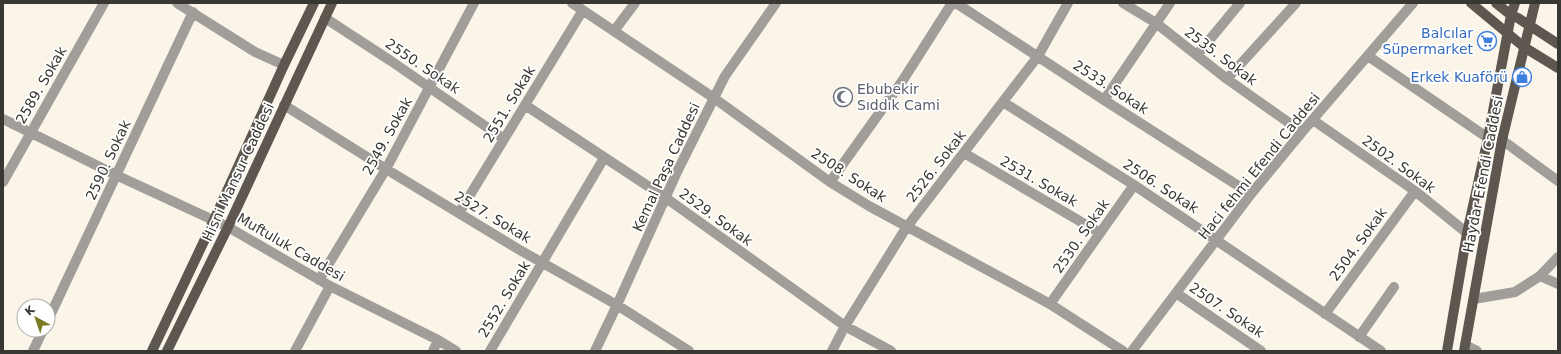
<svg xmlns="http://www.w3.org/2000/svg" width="1561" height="354" font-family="'DejaVu Sans',sans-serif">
<rect width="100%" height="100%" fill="#faf5e8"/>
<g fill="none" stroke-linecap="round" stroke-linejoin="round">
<path stroke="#a19d99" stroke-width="10" d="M177,3L255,52L284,65
M572,3L714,98L830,182L869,206L1050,304L1123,351
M956,3L1104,100L1251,194
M1123,3L1156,23L1227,79L1302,132
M325,18L391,61L504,139
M614,31L635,3
M1197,55L1240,3
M1368,56L1488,138
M1227,79L1296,3
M1104,100L1170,3
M1003,102L1134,185L1381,351
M284,105L386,169L518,249L617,305L689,351
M525,105L666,198L845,326L891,351
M3,119L116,175L228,227L330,286L438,340L456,351
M1313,120L1415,191L1467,233
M1502,140L1558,181
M964,153L1100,233
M3,182L104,3
M830,182L903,80L952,3
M459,213L583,10
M1540,276L1558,284
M319,280L386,169L474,3
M1176,293L1261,351
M1474,299L1515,292L1540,276L1558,257
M1050,304L1134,185
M1325,314L1415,191
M48,320L193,12
M1359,337L1394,287
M1465,345L1477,351
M33,351L43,330
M295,351L330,286
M433,351L438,340
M490,351L604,158
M595,351L617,305L677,172L725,76L776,3
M832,351L845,326L906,228L1038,56L1068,3
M1132,351L1251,194L1302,132L1413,3"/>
<path stroke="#5d574f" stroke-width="10" d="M1471,3L1524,47L1558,68
M1496,3L1511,15L1518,18L1558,44
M152,351L214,220L284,65L314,3
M167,351L228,227L332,3
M1447,351L1467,233L1488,138L1511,15L1515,3
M1464,351L1502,140L1535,3"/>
</g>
<defs>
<g id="supermarket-ring" transform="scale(1)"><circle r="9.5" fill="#fff" stroke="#3f7fe0" stroke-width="1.5"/><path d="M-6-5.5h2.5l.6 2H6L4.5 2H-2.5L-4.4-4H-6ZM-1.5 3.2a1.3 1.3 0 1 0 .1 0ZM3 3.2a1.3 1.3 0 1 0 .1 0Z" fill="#3f7fe0"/></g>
<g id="shop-ring" transform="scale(1)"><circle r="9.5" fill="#fff" stroke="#3f7fe0" stroke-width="1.5"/><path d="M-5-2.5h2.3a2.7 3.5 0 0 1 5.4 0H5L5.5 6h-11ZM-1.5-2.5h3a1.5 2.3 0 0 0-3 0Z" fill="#3f7fe0"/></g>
<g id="mosque-ring" transform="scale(1)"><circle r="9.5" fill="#fff" stroke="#6b7280" stroke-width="1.5"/><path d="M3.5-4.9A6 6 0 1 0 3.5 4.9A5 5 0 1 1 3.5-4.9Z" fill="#6b7280"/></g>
</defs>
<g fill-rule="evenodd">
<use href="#supermarket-ring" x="1487" y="41"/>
<use href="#shop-ring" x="1522" y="77"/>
<use href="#mosque-ring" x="843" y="97"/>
</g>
<g text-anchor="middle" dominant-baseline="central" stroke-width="3.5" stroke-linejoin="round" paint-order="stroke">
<g font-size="14" fill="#366cbe" stroke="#fff" text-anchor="end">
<text x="1473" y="33">Balcılar<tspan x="1473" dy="16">Süpermarket</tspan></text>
<text x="1508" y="77">Erkek Kuaförü</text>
</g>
<g font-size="14" fill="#393732" stroke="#fff">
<text transform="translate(1221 56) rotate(37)">2535. Sokak</text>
<text transform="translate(423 66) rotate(34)">2550. Sokak</text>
<text transform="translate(41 85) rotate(-60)">2589. Sokak</text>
<text transform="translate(1111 87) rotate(33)">2533. Sokak</text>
<text transform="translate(509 104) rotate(-59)">2551. Sokak</text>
<text transform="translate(387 136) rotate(-61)">2549. Sokak</text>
<text transform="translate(108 160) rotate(-65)">2590. Sokak</text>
<text transform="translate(1399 164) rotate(36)">2502. Sokak</text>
<text transform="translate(936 166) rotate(-52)">2526. Sokak</text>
<text transform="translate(1259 166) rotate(-51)">Haci fehmi Efendi Caddesi</text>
<text transform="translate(666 167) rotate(-65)">Kemal Paşa Caddesi</text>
<text transform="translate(238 172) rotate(-65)">Hisni Mansur Caddesi</text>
<text transform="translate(1483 174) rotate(-79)">Haydar Efendi Caddesi</text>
<text transform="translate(849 175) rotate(33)">2508. Sokak</text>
<text transform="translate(1039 181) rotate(30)">2531. Sokak</text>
<text transform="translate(1161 186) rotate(33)">2506. Sokak</text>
<text transform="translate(493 217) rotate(31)">2527. Sokak</text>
<text transform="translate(716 217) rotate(36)">2529. Sokak</text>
<text transform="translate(1081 236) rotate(-55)">2530. Sokak</text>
<text transform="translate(1358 244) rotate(-54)">2504. Sokak</text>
<text transform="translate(291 247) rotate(30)">Muftuluk Caddesi</text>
<text transform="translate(504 299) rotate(-59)">2552. Sokak</text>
<text transform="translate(1227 310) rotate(34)">2507. Sokak</text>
</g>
<g font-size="14" fill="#5b616d" stroke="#fff" text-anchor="start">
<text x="857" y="89">Ebubekir<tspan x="857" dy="16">Sıddık Cami</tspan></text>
</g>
</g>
<rect width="1561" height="354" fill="none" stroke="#393732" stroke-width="8"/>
<g transform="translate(36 318) rotate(320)"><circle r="19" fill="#ffffff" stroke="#b0afad"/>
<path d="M0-3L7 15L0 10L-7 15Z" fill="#7a7c25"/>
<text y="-6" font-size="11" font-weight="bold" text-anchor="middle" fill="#393732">K</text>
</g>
</svg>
